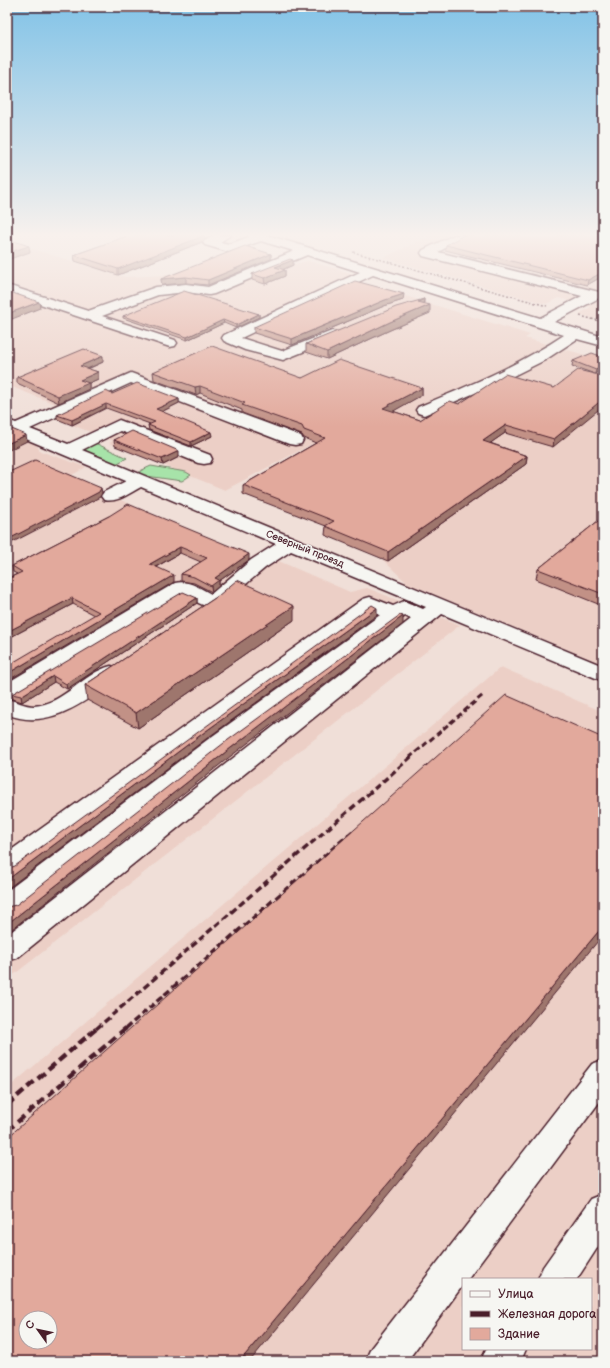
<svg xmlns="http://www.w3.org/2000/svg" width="610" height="1368" font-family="'Balsamiq Sans',sans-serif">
<rect width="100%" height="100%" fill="#f0dfd8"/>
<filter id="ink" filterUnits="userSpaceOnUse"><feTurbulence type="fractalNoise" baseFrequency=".025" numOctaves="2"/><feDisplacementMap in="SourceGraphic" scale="8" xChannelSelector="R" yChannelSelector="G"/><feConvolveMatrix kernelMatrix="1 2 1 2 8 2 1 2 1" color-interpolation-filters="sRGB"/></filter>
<g filter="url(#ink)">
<path fill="#eccfc6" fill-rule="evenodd" d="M432,235H603V321L579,314L591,307L559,298L546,304L383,258Z
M22,246L125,277L190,274L245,252L295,264L308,261L365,277L358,281L530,335L525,338L603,360V664L407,583L383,560L529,463L378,409L225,490L109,443L113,441L57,419L73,411L7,385V260L29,252Z
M7,432L36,444L40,451L86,467L67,478L135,506L129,509L263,566L274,559L350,592L367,588L460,625L7,980Z
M501,667L603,712V1361H7V1089ZM463,1279H591V1349H463ZM26,1318H50V1342H26Z"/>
<path fill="#a7e3a9" stroke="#78816a" d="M95,443L127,458L114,465L81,453L86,446Z
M151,466L186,472L191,475L182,481L139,475L140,471Z"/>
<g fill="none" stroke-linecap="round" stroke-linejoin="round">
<g stroke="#4a1f2b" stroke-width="3">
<path id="minor" d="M214,235H231L220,242L229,244L249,237L248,235H267L540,318L582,296L423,256L421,253L423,250L454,235H470L438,252L599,292L601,295L599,298L554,322L603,337V346L577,339L545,360L507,379L424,415L418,413L416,410L418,407C469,386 519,365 564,335L373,275L241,338L282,351L332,331L337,332L339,335L337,338L283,360L245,350L224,341L222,338L224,335L360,272L307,255L214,294L209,295L186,292L158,295L102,316L175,340L177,343L175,346L170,347L7,293V285L88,311L156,287L186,284L208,287L294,251L261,241L229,252L205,245L203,242Z
M131,373L301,436L303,440L301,444L295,445L289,444L131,383L30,429L68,444L119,420L210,455L212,459L210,463L204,464L198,463L120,431L82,450L603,666V681L442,614L17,958L7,961V935L411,619L405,616L223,750L17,912L7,915V891L207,740L380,615L372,611L16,873L7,875V853L363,599L370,597L393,606L404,601L423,609L426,607L291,551L265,568L220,606C207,610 195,601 183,595L15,697L7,699V683L175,583C188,580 200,588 211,594L251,560L276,544L141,487C130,493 117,503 104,500L101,496L104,492L126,481L7,431V420L16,423Z
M111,666L119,668L122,673L119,678C87,700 48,732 7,714V699C16,701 25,706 34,706C64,704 83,673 111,666Z
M603,1060V1097L468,1279H463V1285L407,1361H365L371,1348L592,1064Z
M603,1194V1239L577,1279H538L543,1267L591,1199Z
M486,1349H526L521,1361H481Z"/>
</g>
<path stroke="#4a1f2b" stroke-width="1.5" stroke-dasharray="2 2" stroke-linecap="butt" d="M353,252L547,306
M580,316L603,322"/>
<use href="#minor" fill="#f6f6f2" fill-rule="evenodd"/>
<path stroke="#4a1f2b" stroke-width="3" stroke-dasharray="6 3" stroke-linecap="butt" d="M409,758L483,695"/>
<path stroke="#4a1f2b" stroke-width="3.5" stroke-dasharray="7 3.5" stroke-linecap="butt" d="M96,1029L411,757
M125,1029L354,830"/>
<path stroke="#4a1f2b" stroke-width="4.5" stroke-dasharray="9 4.5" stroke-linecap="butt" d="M7,1105L97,1028
M7,1131L126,1028"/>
</g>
<path fill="#c29186" stroke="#4a1f2b" d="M130,235H204L205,239L202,242L118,275L75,261L74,255Z
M603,235V276L587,285L445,250L446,245L562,236Z
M271,254V259L208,285L186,283L162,285L161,279Z
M293,265L282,270H285V276L265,284L252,280V274Z
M424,299V303L430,313L390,330L327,359L306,352V344Z
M403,300L384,306L292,345L254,333V327Z
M259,314V317L236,328L224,323L187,340L123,318V316Z
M603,357L595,374L553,447L505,433L490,443L527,456L526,464L388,561L325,535L326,526L243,494V485L316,443L304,438L302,435L242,413V410L200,393L196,395L154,380L153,372L302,378L422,388V395L392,411L420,420L459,404L554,388L592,373L572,366L573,361Z
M103,362L88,369L98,372V379L89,383V389L59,403L17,383V377Z
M112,394L179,399V403L161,412L212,436L191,446L149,430L148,425L150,424L106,408L72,425L57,419V415Z
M114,440L179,457L163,465L115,446Z
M109,516L249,560L219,581V586L212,592L194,583L181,581V574L201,562L180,553L156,567L174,582L94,615L73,604L7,639V579L17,574L13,572L12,566Z
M603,517V606L536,579L538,569Z
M218,596L294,620L138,728L87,700L85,685Z
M197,598V603L67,689L54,682L22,702L13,699L12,694Z"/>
<path fill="#9e766d" stroke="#4a1f2b" d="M203,235H204L205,239L202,242L118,275V269Z
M29,246L30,252L7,260V253Z
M271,254V259L208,285V280Z
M293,260V265L275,273V267Z
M285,270V276L265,284L264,278Z
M603,272V276L587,285L588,280Z
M186,277V283L162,285L161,279Z
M404,294L403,300L384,306L292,345V339L385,300Z
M424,299L423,306L418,302Z
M39,302L40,308L7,321V314Z
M430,305V313L390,330L327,359V352L390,322Z
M259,314V317L236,328V325Z
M223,320L224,323L187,340V337Z
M103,356V362L80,372V366Z
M603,364V368L595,374L596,370Z
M98,372V379L89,383V389L59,403L58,396L80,380Z
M200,386V393L196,395L195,387Z
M422,388V395L383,417V408Z
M179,399V403L157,414L156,409Z
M603,399V406L553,447L554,439Z
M106,404V408L72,425V420Z
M506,425L505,433L482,449L483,441Z
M211,432L212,436L191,446V442Z
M26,435L27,441L7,451V444Z
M179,451V457L163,465L162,459Z
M527,456L526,464L388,561V552Z
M101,488L102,493L100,497L7,545V540Z
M180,547V553L150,570V564Z
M249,554V560L219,581V586L212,592L211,586L215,578Z
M174,575V582L7,681V674Z
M72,598L73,604L7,639V632Z
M197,598V603L67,689L66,684Z
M294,606V620L138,728L136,713Z
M377,608V615L206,739L7,889V880L206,731Z
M403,616V624L227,759L7,933V924L227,751Z
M53,676L54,682L22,702L21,696Z
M603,926V935L250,1361H240Z"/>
<path fill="#e2a99c" stroke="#4a1f2b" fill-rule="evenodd" d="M130,235H203L201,237L118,269L74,255Z
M464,235H559L562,236L564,235H603V272L588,280L446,245Z
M7,239H8L29,246L7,253Z
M245,246L271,254L208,280L186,277L161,279Z
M290,259L293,260L275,267L285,270L264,278L252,274Z
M355,281L404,294L385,300L292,339L254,327Z
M7,291L39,302L7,314Z
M184,291L259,314L236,325L223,320L187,337L123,316Z
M424,299L418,302L430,305L390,322L327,352L306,344L396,307Z
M212,346L302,378L339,360L422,388L383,408L420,420L450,401L459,404L505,374L554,388L578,370L603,376V399L554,439L506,425L483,441L527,456L388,552L325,526L334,521L243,485L325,438L304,430L302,426L242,405L245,403L200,386L195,387L153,372Z
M84,349L103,356L80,366L98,372L80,380L89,383L58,396L17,377Z
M592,353L603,357V364L596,370L573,361Z
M137,383L179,399L156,409L211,432L191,442L148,425L155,422L106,404L72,420L57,415L106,391L112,394Z
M7,427L26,435L7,444Z
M132,431L179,451L162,459L114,440Z
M35,460L101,488L99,492L7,540V473Z
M128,504L249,554L215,578L219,580L211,586L194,577L181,574L207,558L180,547L150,564L174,575L7,674V666L99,612L72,598L7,632V579L22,572L12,566L109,516Z
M603,517V594L538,569Z
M237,580L294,606L136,713L85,685L218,596Z
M183,592L197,598L66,684L53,676L21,696L12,694Z
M372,605L377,608L206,731L7,880V869L9,868L15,866Z
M400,615L403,616L227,751L7,924V907L16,905L224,743Z
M506,695L603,738V926L240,1361H7V1138ZM26,1318H50V1342H26Z"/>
</g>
<linearGradient id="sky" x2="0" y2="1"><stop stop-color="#82c3e7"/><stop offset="0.55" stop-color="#f8f1ed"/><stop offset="1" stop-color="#f8f1ed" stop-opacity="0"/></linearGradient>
<rect width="610" height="427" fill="url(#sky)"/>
<g text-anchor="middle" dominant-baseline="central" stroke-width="3" stroke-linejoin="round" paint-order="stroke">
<g font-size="10" fill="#4a1f2b" stroke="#f6f6f2">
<text transform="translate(305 549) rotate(22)">Северный проезд</text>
</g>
</g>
<rect width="610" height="1368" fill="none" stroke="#f6f6f2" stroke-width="24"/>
<rect x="12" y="12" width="586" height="1344" fill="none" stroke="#4a1f2b" stroke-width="1.5" filter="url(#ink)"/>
<rect x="462" y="1278" width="130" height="72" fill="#f6f6f2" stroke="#b1a0a2"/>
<rect x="470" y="1291" width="20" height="6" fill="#f6f6f2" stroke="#b1a0a2"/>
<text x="498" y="1298" font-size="12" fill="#4a1f2b">Улица</text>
<rect x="470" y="1311" width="20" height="6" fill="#4a1f2b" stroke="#b1a0a2"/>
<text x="498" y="1318" font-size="12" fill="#4a1f2b">Железная дорога</text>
<rect x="470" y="1328" width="20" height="12" fill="#e2a99c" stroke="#b1a0a2"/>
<text x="498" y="1338" font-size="12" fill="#4a1f2b">Здание</text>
<g transform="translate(38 1330) rotate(303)"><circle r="19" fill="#f6f6f2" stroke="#b1a0a2"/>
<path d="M0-3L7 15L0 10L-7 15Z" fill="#4a1f2b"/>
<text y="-6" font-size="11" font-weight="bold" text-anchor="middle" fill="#4a1f2b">С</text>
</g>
</svg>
